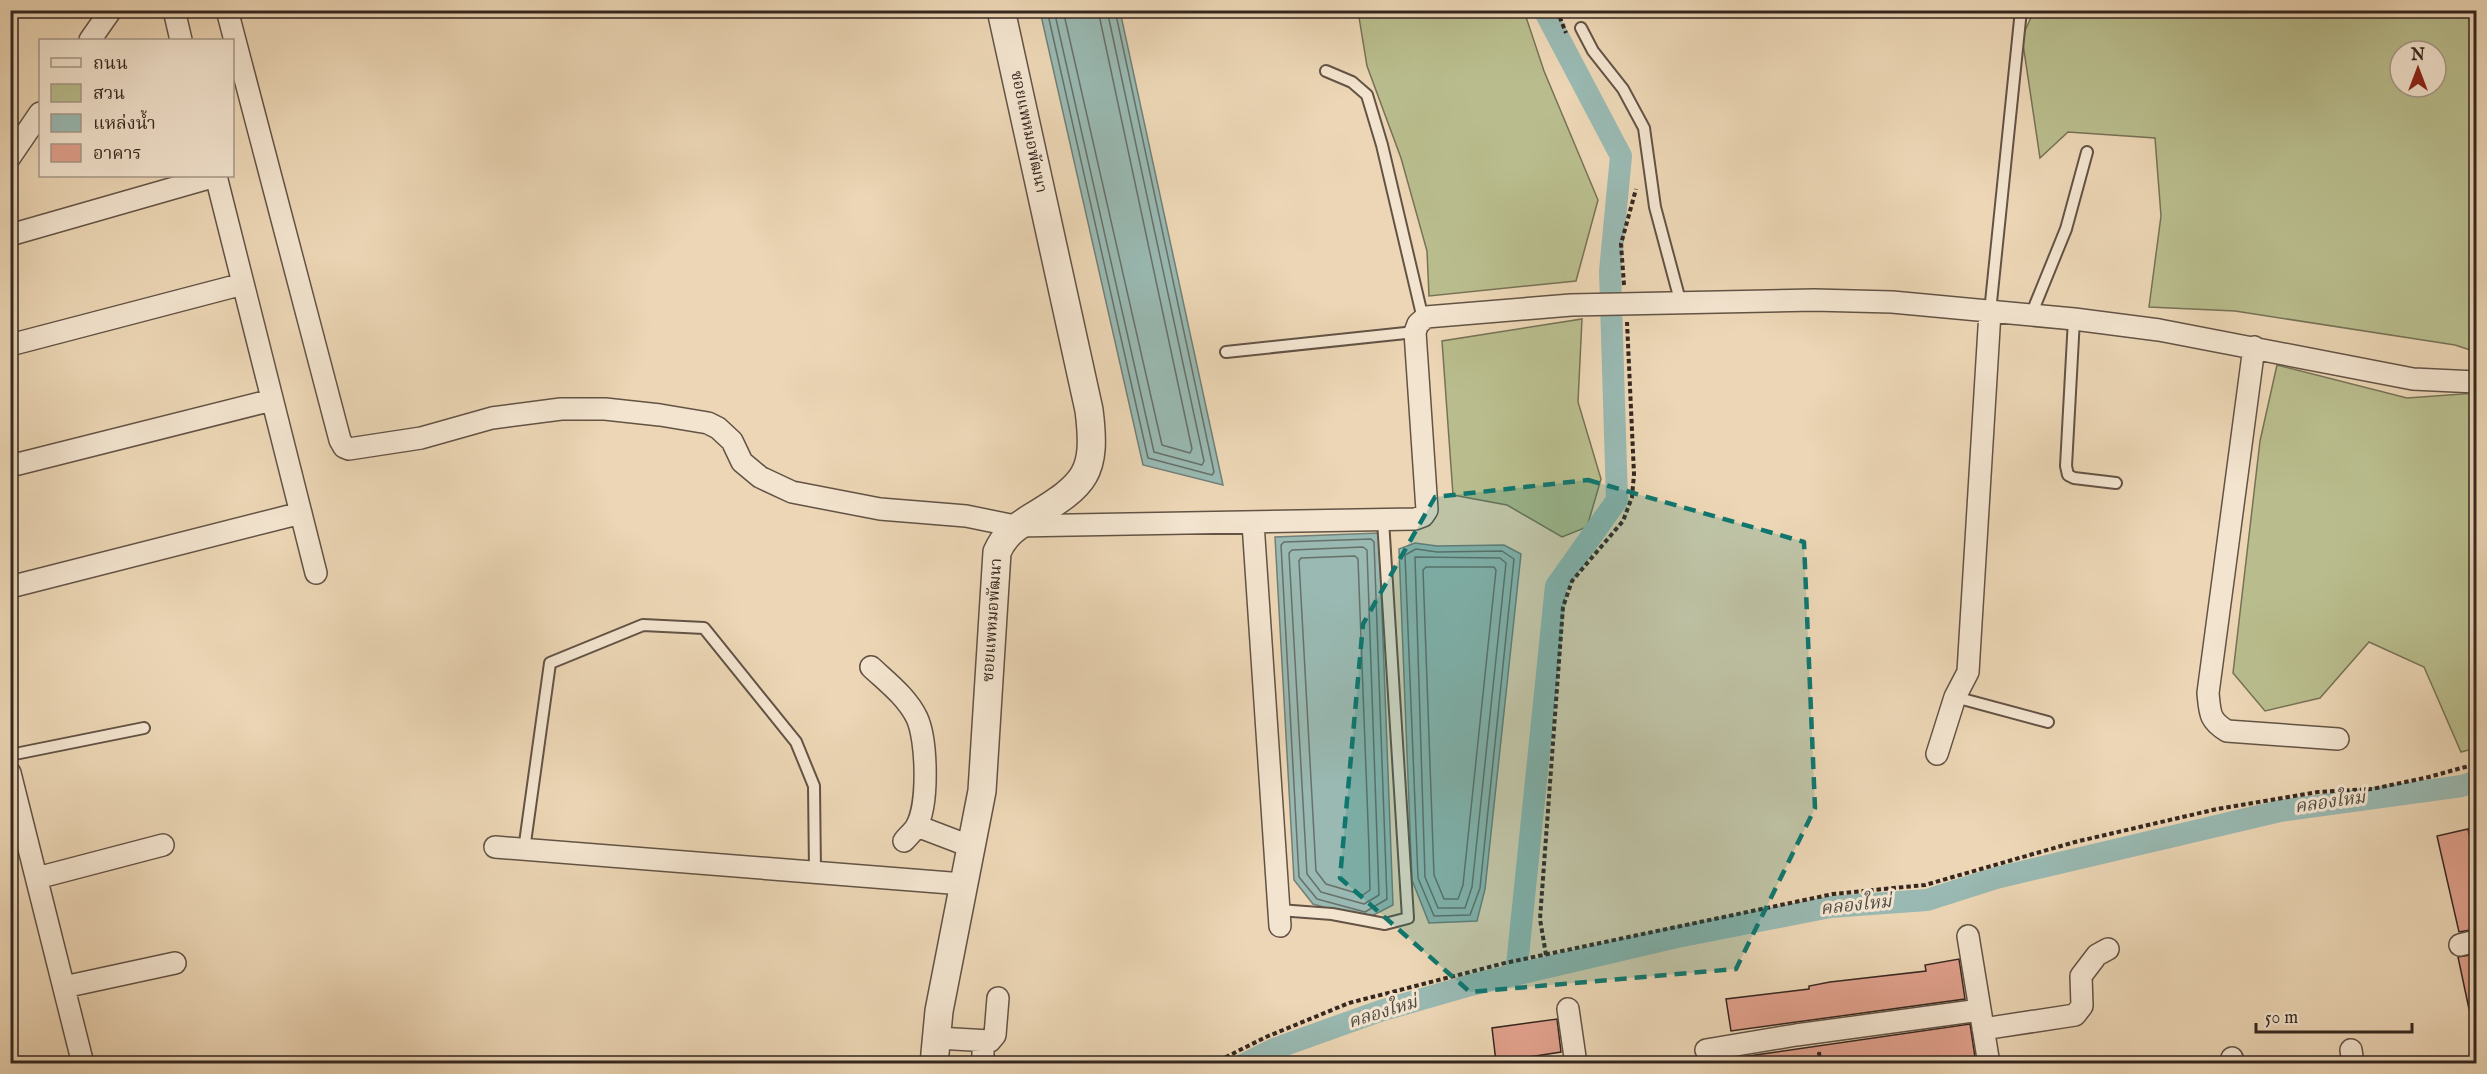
<svg xmlns="http://www.w3.org/2000/svg" width="2487" height="1074" font-family="'IM FELL English','Noto Serif Thai',serif">
<rect width="100%" height="100%" fill="#ecd6b5"/>
<filter id="stains"><feTurbulence type="fractalNoise" baseFrequency=".00333" numOctaves="4"/><feColorMatrix values="0 0 0 0 .2 0 0 0 0 .09 0 0 0 0 .02 0 0 0 .5 -.17"/></filter>
<radialGradient id="worn" r=".72"><stop offset=".6" stop-color="#630" stop-opacity="0"/><stop offset="1" stop-color="#630" stop-opacity=".3"/></radialGradient>
<path fill="#b9bd8d" stroke="#777256" stroke-width="1.5" fill-rule="evenodd" d="M1358,11H1524L1544,71L1598,200L1576,281L1429,296L1427,251L1401,158L1367,66Z
M2034,11H2476V352L2455,345L2235,311L2149,307L2161,216L2155,138L2068,132L2040,158L2022,37ZM2400,51H2436V87H2400Z
M1582,319L1578,402L1601,479L1587,527L1562,537L1507,505L1453,495L1442,341Z
M2277,365L2407,398L2476,393V748L2461,752L2424,667L2369,642L2320,698L2265,711L2233,673L2260,441Z"/>
<path fill="#99b9b2" stroke="#717f78" stroke-width="1.5" d="M1040,11H1120L1223,485L1143,465Z
M1379,533L1393,905L1366,919L1313,904L1294,880L1275,537Z
M1415,543L1437,546L1504,545L1521,554L1485,889L1477,921L1429,923L1412,880L1399,549Z"/>
<g fill="none" stroke-linecap="round" stroke-linejoin="round">
<path stroke="#677069" stroke-width="1.5" d="M1047,10L1148,458L1212,475L1214,472L1115,10
M1054,10L1154,452L1202,465L1204,461L1107,10
M1063,10L1162,445L1190,453L1192,449L1098,10
M1371,539L1374,542L1387,899L1365,912L1317,899L1299,877L1281,545L1284,542Z
M1363,547L1367,550L1379,895L1364,904L1321,892L1307,874L1289,553L1292,550Z
M1416,549L1437,552L1502,551L1514,559L1480,888L1470,915L1434,916L1418,878L1405,555Z
M1355,556L1358,559L1369,849L1370,890L1363,895L1326,884L1316,871L1299,561L1301,558Z
M1415,557L1500,558L1506,563L1472,887L1465,908H1438L1425,877Z
M1426,567H1494L1496,570L1463,885L1458,899H1444L1434,875L1423,570Z"/>
<path stroke="#99b9b2" stroke-width="22" d="M1516,975L1556,586L1617,500L1610,271L1621,156L1544,10
M1244,1064L1274,1049L1380,1011L1471,985L1677,937L1830,907L1927,900L1996,878L2280,811L2462,786L2476,781"/>
</g>
<path fill="#e0a08c" stroke="#352720" stroke-width="1.5" d="M2468,829L2476,863V929L2459,932L2437,836Z
M2476,954V1008L2469,1009L2458,957Z
M1959,959L1965,999L1731,1031L1726,999L1809,989V986L1830,982L1926,971L1925,965Z
M1557,1019L1561,1052L1496,1062L1492,1028Z
M1970,1024L1976,1064H1942L1941,1058L1907,1064H1736L1735,1058Z"/>
<g fill="none" stroke-linecap="round" stroke-linejoin="round">
<g stroke="#635345" stroke-width="14">
<path id="service" d="M1581,28L1593,51L1623,89L1644,128L1655,207L1681,304
M1326,71L1352,82L1367,95L1382,145L1423,319
M1990,312L2021,10
M2031,315L2066,229L2087,152
M2074,319L2066,466L2068,475L2074,478L2116,483
M1226,352L1415,332
M1955,697L2048,722
M10,755L144,728
M524,850L550,663L643,625L704,628L796,742L814,786L815,872
M1279,910L1332,914L1385,924L1408,918L1383,520"/>
</g>
<g stroke="#635345" stroke-width="24">
<path id="minor" d="M174,10L181,40
M227,10L340,440L344,447L349,449L421,438L492,418L561,409H605L660,415L708,423L718,428L732,441L742,462L760,477L792,492L880,509L966,516L1015,526L1415,519L1423,516L1427,510L1415,332L1418,324L1426,317L1571,305L1814,300L1892,302L2074,319L2159,330L2413,379L2476,382
M90,40L111,10
M10,157L40,113
M216,176L316,573
M10,235L216,176
M10,345L243,284
M2254,347L2208,693C2210,713 2209,720 2227,731L2338,739
M10,466L272,400
M1253,523L1280,926
M10,587L301,513
M871,667C887,682 907,697 917,718C927,740 929,806 916,827C913,832 908,836 904,841
M1937,754L1955,697L1968,672L1990,312
M10,773L83,1064
M917,826L972,847
M495,847L963,884
M37,878L163,845
M1968,936L1989,1064
M2460,945L2476,941
M64,987L175,963
M1568,1009L1576,1064
M1983,1029L2075,1015L2082,1006L2081,976L2097,955L2108,949
M937,1038L990,1041L995,1035L998,998
M1706,1050L1796,1035L1980,1010
M2351,1050L2353,1064
M2232,1058L2233,1064
M983,1064V1042"/>
</g>
<g stroke="#635345" stroke-width="30">
<path id="tertiary" d="M934,1064L939,1011L982,791L997,552C1005,534 1016,527 1032,517C1086,484 1097,474 1089,410L1001,10"/>
</g>
<path stroke="#352720" stroke-width="4" stroke-dasharray="4.5 3" stroke-linecap="butt" d="M1557,10L1566,33
M1624,285L1621,244L1636,189
M1546,955L1540,919L1563,607L1572,581L1623,521L1632,497L1634,474L1627,322
M1819,1052L1820,1064
M1212,1064L1266,1037L1349,1003L1505,963L1833,894L1925,885L2075,842L2217,809L2318,792L2372,789L2429,777L2476,764"/>
<use href="#service" stroke="#f3e4cf" stroke-width="10"/>
<use href="#minor" stroke="#f3e4cf" stroke-width="21"/>
<use href="#tertiary" stroke="#f3e4cf" stroke-width="27"/>
</g>
<path fill="#0f766e" fill-opacity="0.2" stroke="#0f766e" stroke-width="4.5" stroke-dasharray="12 8" stroke-linejoin="round" d="M1588,480L1804,542L1815,808L1736,969L1470,992L1340,878L1363,624L1435,497Z"/>
<g text-anchor="middle" dominant-baseline="central" stroke-width="6" stroke-linejoin="round" paint-order="stroke">
<g font-size="16" fill="#352720" stroke="#f3e4cf">
<text transform="translate(1028 132) rotate(78)">ซอยแพหมอพัฒนา</text>
<text transform="translate(993 620) rotate(-86)">ซอยแพหมอพัฒนา</text>
</g>
<g font-size="18" font-style="italic" fill="#4e4c44" stroke="#f3e4cf">
<text transform="translate(2330 803) rotate(-8)">คลองใหม่</text>
<text transform="translate(1856 906) rotate(-6)">คลองใหม่</text>
<text transform="translate(1383 1013) rotate(-17)">คลองใหม่</text>
</g>
</g>
<rect width="2487" height="1074" fill="none" stroke="#ecd6b5" stroke-width="36"/>
<rect x="12" y="12" width="2463" height="1050" fill="none" stroke="#352720" stroke-width="3"/>
<rect x="18" y="18" width="2451" height="1038" fill="none" stroke="#352720" stroke-width="1.5"/>
<rect x="39" y="39" width="195" height="138" fill="#f3e4cf" stroke="#a79889" stroke-width="1.5"/>
<rect x="51" y="58" width="30" height="9" fill="#f3e4cf" stroke="#a79889" stroke-width="1.5"/>
<text x="93" y="69" font-size="18" fill="#352720">ถนน</text>
<rect x="51" y="84" width="30" height="18" fill="#b9bd8d" stroke="#a79889" stroke-width="1.5"/>
<text x="93" y="99" font-size="18" fill="#352720">สวน</text>
<rect x="51" y="114" width="30" height="18" fill="#99b9b2" stroke="#a79889" stroke-width="1.5"/>
<text x="93" y="129" font-size="18" fill="#352720">แหล่งน้ำ</text>
<rect x="51" y="144" width="30" height="18" fill="#e0a08c" stroke="#a79889" stroke-width="1.5"/>
<text x="93" y="159" font-size="18" fill="#352720">อาคาร</text>
<g transform="translate(2418 69)"><circle r="28" fill="#f3e4cf" stroke="#a79889" stroke-width="1.5"/>
<path d="M0-4.5L10 22L0 15L-10 22Z" fill="#8f2418"/>
<text y="-9" font-size="16" font-weight="bold" text-anchor="middle" fill="#352720">N</text>
</g>
<path d="M2256 1023v9h156v-9" fill="none" stroke="#352720" stroke-width="3"/>
<text x="2265" y="1023" font-size="18" fill="#352720" stroke="#f3e4cf" stroke-width="4.5" paint-order="stroke">50 m</text>
<rect width="100%" height="100%" filter="url(#stains)"/>
<rect width="100%" height="100%" fill="url(#worn)"/>
</svg>
